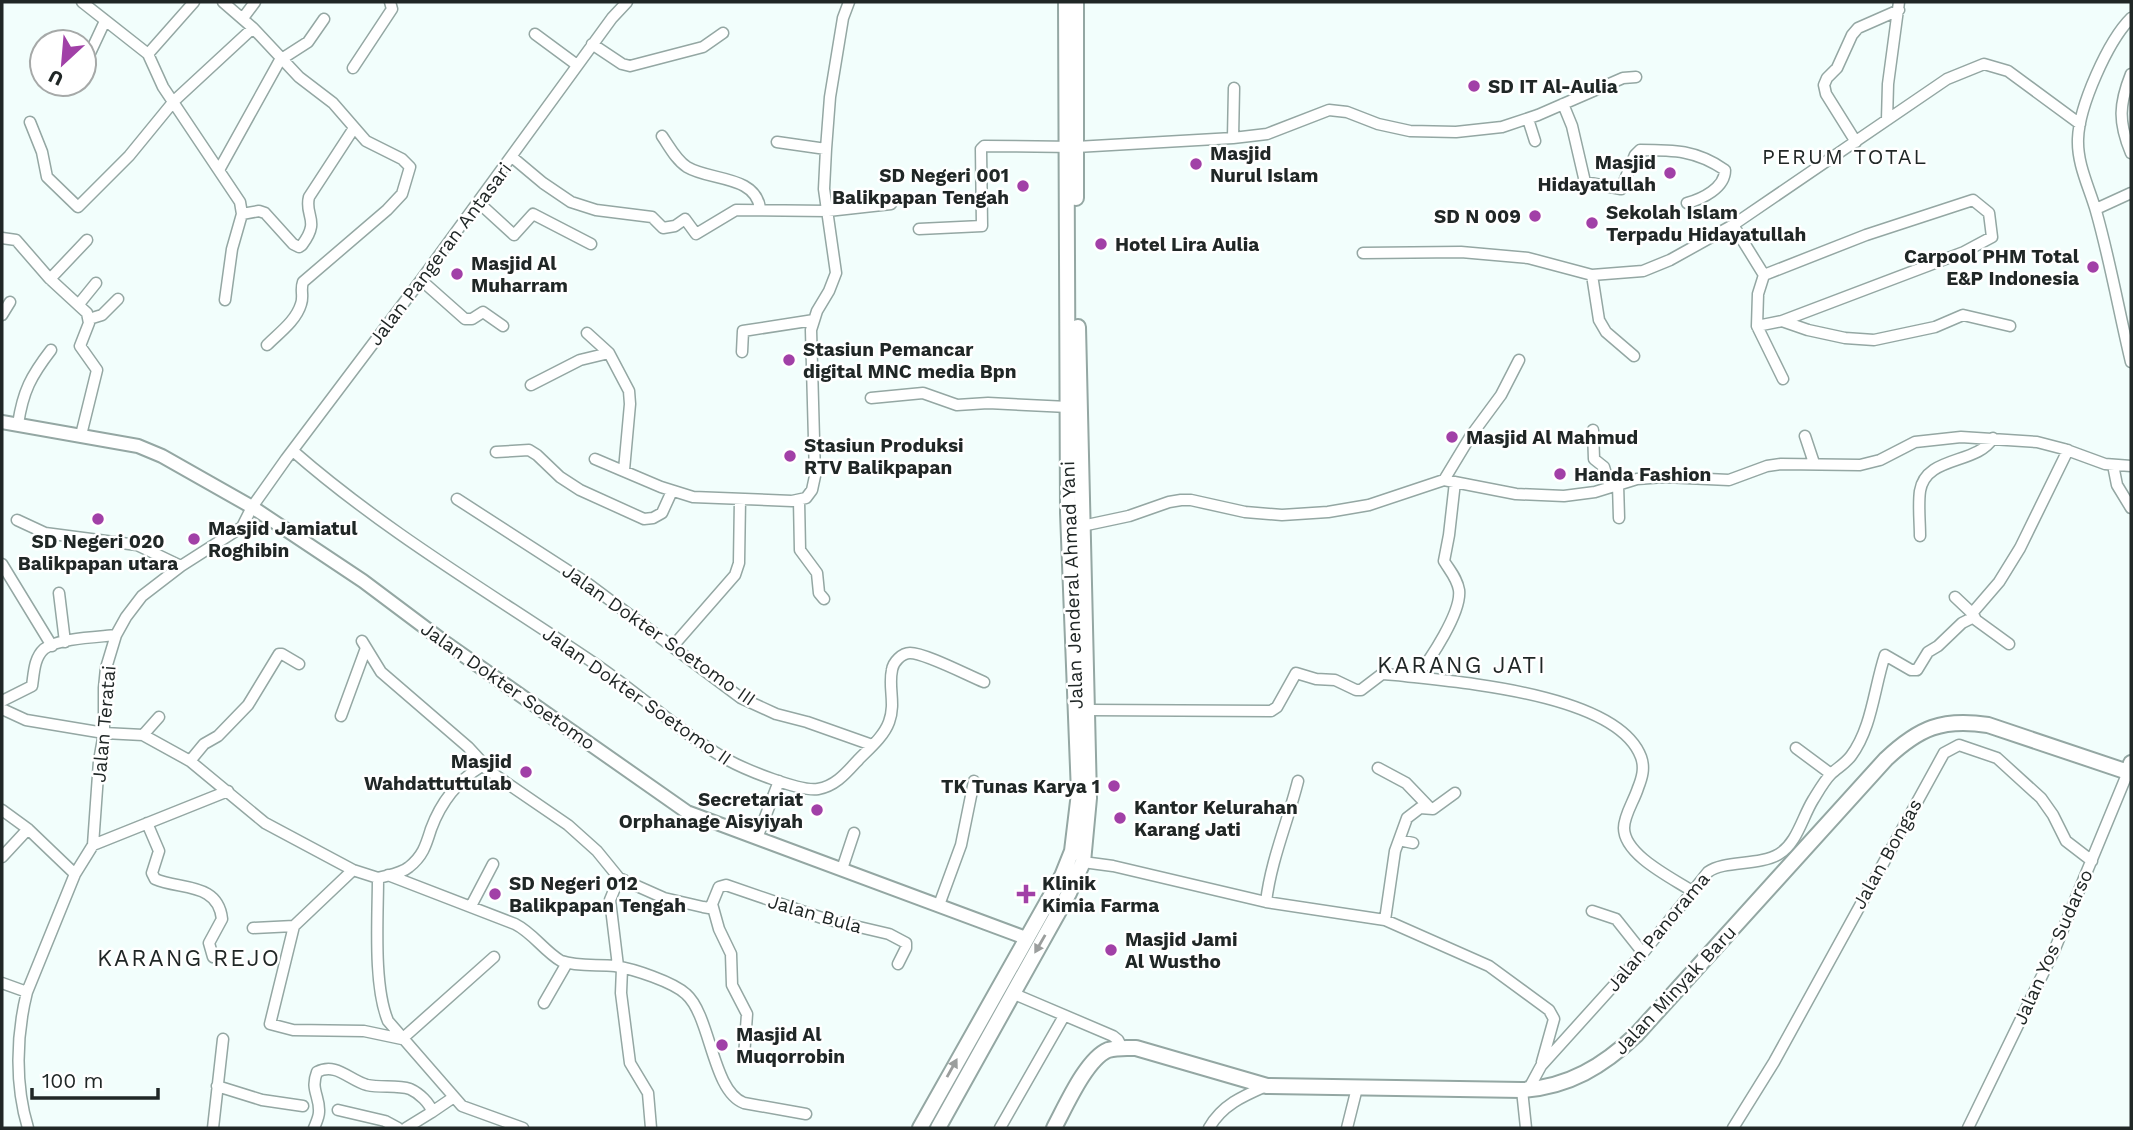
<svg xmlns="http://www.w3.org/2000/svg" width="2133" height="1130" font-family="'Work Sans',sans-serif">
<rect width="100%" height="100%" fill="#f2fefc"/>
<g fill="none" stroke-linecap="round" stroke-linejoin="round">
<g stroke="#94a7a3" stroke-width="13">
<path id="minor" d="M82,2L148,54L163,87L240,202L242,214L232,249L225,300
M223,2L253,28L299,77L333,103L366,141L402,159L410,167L402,194L387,210L303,282C300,290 304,296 301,304C296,321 279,333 267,345
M243,18L255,2
M2131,18C2108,41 2079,106 2078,139C2077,164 2089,187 2096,211C2110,260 2119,312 2131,362
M535,34L577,65
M592,44L622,64L630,66L703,47L723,33
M148,54L194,2
M84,66L105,21
M353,68L392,9L390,2
M2131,74C2119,104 2118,122 2131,153
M1563,104L1572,126L1585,182L1621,189L1635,155L1640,150C1674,150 1696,150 1725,170C1725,188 1702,199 1687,203
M1528,119L1535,141
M1887,120L1888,84L1899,2
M30,122L42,152L47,177L78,207L129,156L174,101L253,28
M662,136C669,146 676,160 687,167C710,181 755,175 760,208
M1233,138L1234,88
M777,142L826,149
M1856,142L1826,94L1824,85L1827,78L1837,68L1852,35L1858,28L1899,10
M512,157L543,183L571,202L596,210L652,217L663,228L675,226L685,219L696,234L736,210L828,211L891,204
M219,170L280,60L308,42L324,19
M478,202L514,235L533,214L591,244
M2096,209L2131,193
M242,214L259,211L265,213L293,244L299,247L302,245C321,220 304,216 309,197L354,128
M1733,225L1764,275L1758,294L1757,326L1783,379
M919,229L982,226L981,149L984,146L1076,147L1233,138L1267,134L1329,110L1347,112L1378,124L1410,131L1456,132L1502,127L1538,115L1623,78L1636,77
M2,238L16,240L49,278L87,313L89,323L80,346L97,370L81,435
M1363,253L1461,252L1528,258L1592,275L1643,271L1670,260L1733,225L1947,79L1984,64L2008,71L2080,124
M1592,275L1599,320L1606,332L1634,356
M50,279L87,240
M421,280L465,319H472L483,312L503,326
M79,304L96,283
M2,315L10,302
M89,319L102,315L118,299
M1782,321L1808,330L1845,338L1874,340L1935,327L1963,315L2010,326
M1757,326L1782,321L1964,252L1992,237L1989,213L1973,200L1866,235L1764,275
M587,333L609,353L629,391L630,404L624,470
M742,352L743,331L814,320
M531,385L580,360L609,353
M871,398L923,393L957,405L988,403L1068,407
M18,424C23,391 31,376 51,350
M1593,430L1594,459L1604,467L1610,487
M1805,436L1814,463
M293,451C389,535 499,598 604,670C645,699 684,735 728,760C744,769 800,792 818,789C836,786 847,772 859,759C870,748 884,736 889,722C896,703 888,687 892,670C893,662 902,653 910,653C925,653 967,675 984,682
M496,452L529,450L537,455L560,477L580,490L644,519L653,518L662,513L672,491
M595,459L661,487L693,497L792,501L806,498L812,490L815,476L811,330L817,311L829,291L836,273L824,189L826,149L830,97L843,18L849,2
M2113,465L2117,485L2131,508
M1444,480L1470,437L1501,395L1519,360
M1618,484L1619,518
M457,499L587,583L741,698L776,714L807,722L872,745
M799,500L800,550L817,573L819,593L824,599
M17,520L45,533L137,545L181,566
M1082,526L1129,516L1169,502L1181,500H1191L1245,512L1282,515L1328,512L1369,505L1444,480L1516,494L1564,496L1595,492L1637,479L1664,477L1729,480L1767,466L1781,464L1860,465L1880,460L1915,442L1961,437L2037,442L2064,449L2105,464L2131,466
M1920,536C1920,522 1918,505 1920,491C1926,455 1977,465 1993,438
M2,564L52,646
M59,593L65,642
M1955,597L1973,614
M362,641L381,672L468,747L480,760L482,766
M2009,644L1976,620L1973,614L1974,611L1999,582L2020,548L2068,450
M673,646L735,575L739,563L740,499
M1416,677C1430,660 1462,612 1459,590C1457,578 1450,571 1444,561L1449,535L1455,482
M2,701L32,686C34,673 34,658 44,649C58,638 99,637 116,635
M2,709L26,720L104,733L143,735L190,761L265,823L353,870L378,878
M1089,710L1271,711L1277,707L1296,673L1316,679L1335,680L1356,690H1361L1382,674L1396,675C1456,682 1617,693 1641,757C1645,768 1642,778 1638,788C1634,801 1624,815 1624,828C1624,855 1672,878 1692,891
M341,716L366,648
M143,735L159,717
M1796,748L1831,774
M190,761L204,744L218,736L248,705L279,654H282L299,664
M1378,768L1406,783L1429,807
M2,810L28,829L75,874
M147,823L159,851L152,873L155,879C180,890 218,882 222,919L209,943L213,957
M757,838L779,781
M1399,840L1413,843
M93,845L228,791
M2,857L28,829
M1083,862L1113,866L1266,902L1385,920L1489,966L1549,1010L1554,1019L1542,1062
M842,869L854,833
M353,870L294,926L270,1024L293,1030L364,1031L402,1039L494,957
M388,875L515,924C533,933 544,951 561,961C578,967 598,964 615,966C634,969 673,982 686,994C711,1016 712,1091 744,1103L806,1114
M378,878C388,875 401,874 409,867C423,856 426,845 431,829C441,802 457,781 482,766L568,825L597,851L619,878L664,898L703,907L709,908L712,904
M378,878C378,917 373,985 388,1021L462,1106L523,1128
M1266,902C1271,860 1288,821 1298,781
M712,904L719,887L726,885L825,919L889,934L906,943V948L898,964
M712,904L719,929L731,954L732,985L747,1014L744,1057
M939,905L961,845L974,781
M471,906L493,864
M1592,911L1616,919L1643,953
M1385,920L1395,851L1407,818L1420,808L1433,809L1455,793
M253,928L294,926
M618,966L610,900L619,878
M622,968L621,993L630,1063L648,1093L651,1128
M2,983L27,992
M1012,993L1113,1036L1118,1040L1122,1048
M544,1003L567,963
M217,1086L262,1100L303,1106
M1522,1090L1526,1128
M1528,1090L1541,1066L1643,953L1708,872C1724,860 1759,866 1779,854C1797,843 1802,818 1813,800C1818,792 1824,781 1831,774C1837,768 1845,764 1851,756C1872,728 1874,688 1885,655L1911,670H1917L1928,652L1938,646L1962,623L1974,617
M338,1110L385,1121L398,1128
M432,1112L454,1097
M28,1128C15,1085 16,1036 27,992L75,874L93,845L99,761L104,733V688L106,668L116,635L126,617L142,596L181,566L242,527L252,507L286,459L421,280L612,18L627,2
M213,1128L223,1039
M314,1128C316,1123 319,1117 319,1112C320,1096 310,1090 317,1072C336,1062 349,1080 367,1085C381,1088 397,1085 410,1089C419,1093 430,1103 432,1112L406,1128
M1000,1128L1064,1016
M1209,1128C1222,1105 1243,1096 1266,1086
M1347,1128L1357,1088
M1733,1128L1774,1062L1944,753L1959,745L1997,758L2041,798L2053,815L2066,841L2092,861
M1968,1128L2054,951L2128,772"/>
</g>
<g stroke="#94a7a3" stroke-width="16">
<path id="tertiary" d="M2,422L138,446L162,456L252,507L363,581L443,641L687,812L1026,938"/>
</g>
<g stroke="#94a7a3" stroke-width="18">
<path id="secondary" d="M1076,2V198
M920,1128L1062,876L1072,851L1079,793L1068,513L1066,2
M938,1128L1069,893L1083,862L1089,798L1078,327
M1054,1128C1065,1108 1086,1059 1108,1050C1117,1047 1128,1048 1136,1048L1267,1086L1522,1090C1569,1087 1603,1066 1636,1035L1886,759C1919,728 1942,718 1988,725L2128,772L2131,763"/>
</g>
<use href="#minor" stroke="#fff" stroke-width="10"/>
<use href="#tertiary" stroke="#fff" stroke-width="12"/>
<use href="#secondary" stroke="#fff" stroke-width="14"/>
</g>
<defs><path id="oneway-solid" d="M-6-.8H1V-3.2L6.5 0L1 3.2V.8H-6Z" transform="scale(1.75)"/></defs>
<g fill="#9b9e9d">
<use href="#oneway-solid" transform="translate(1040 944) rotate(120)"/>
<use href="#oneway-solid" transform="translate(952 1068) rotate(-61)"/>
</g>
<g fill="#a140a7" stroke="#fff" stroke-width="2.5">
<circle cx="1474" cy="86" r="7"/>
<circle cx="1196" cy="164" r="7"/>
<circle cx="1670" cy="173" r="7"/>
<circle cx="1023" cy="186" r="7"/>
<circle cx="1535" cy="216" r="7"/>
<circle cx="1592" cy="223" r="7"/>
<circle cx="1101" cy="244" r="7"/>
<circle cx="2093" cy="267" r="7"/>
<circle cx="457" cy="274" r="7"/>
<circle cx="789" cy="360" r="7"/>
<circle cx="1452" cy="437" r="7"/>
<circle cx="790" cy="456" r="7"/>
<circle cx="1560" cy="474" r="7"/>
<circle cx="98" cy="519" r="7"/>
<circle cx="194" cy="539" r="7"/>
<circle cx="526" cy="772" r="7"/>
<circle cx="1114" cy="786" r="7"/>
<circle cx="817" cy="810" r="7"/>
<circle cx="1120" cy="818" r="7"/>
<circle cx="495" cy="894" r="7"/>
<path d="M1022.5 883.5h7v7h7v7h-7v7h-7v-7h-7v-7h7z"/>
<circle cx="1111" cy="950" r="7"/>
<circle cx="722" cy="1045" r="7"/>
</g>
<g text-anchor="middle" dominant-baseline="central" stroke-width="5" stroke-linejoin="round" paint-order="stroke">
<g font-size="19" font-weight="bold" fill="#202726" stroke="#fff" text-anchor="start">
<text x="1488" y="86">SD IT Al-Aulia</text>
<text x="1210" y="153">Masjid<tspan x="1210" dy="22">Nurul Islam</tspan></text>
<text x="1656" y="162" text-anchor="end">Masjid<tspan x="1656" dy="22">Hidayatullah</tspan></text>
<text x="1009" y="175" text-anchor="end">SD Negeri 001<tspan x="1009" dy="22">Balikpapan Tengah</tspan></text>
<text x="1606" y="212">Sekolah Islam<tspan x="1606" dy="22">Terpadu Hidayatullah</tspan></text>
<text x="1521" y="216" text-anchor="end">SD N 009</text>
<text x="1115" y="244">Hotel Lira Aulia</text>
<text x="2079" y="256" text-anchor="end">Carpool PHM Total<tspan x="2079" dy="22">E&amp;P Indonesia</tspan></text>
<text x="471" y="263">Masjid Al<tspan x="471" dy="22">Muharram</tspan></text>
<text x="803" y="349">Stasiun Pemancar<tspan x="803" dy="22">digital MNC media Bpn</tspan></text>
<text x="1466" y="437">Masjid Al Mahmud</text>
<text x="804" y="445">Stasiun Produksi<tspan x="804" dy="22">RTV Balikpapan</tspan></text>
<text x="1574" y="474">Handa Fashion</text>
<text x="208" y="528">Masjid Jamiatul<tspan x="208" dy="22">Roghibin</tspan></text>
<text x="98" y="541" text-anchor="middle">SD Negeri 020<tspan x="98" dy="22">Balikpapan utara</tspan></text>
<text x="512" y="761" text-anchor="end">Masjid<tspan x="512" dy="22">Wahdattuttulab</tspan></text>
<text x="1100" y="786" text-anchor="end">TK Tunas Karya 1</text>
<text x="803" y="799" text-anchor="end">Secretariat<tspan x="803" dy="22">Orphanage Aisyiyah</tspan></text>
<text x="1134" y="807">Kantor Kelurahan<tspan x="1134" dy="22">Karang Jati</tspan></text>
<text x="509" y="883">SD Negeri 012<tspan x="509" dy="22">Balikpapan Tengah</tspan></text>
<text x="1042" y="883">Klinik<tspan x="1042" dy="22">Kimia Farma</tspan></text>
<text x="1125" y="939">Masjid Jami<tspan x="1125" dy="22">Al Wustho</tspan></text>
<text x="736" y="1034">Masjid Al<tspan x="736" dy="22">Muqorrobin</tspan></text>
</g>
<g font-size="19" fill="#202726" stroke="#fff">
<text transform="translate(440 254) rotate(-53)">Jalan Pangeran Antasari</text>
<text transform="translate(1072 585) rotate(-92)">Jalan Jenderal Ahmad Yani</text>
<text transform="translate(659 635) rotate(35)">Jalan Dokter Soetomo III</text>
<text transform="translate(508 686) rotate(35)">Jalan Dokter Soetomo</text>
<text transform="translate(637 696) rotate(35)">Jalan Dokter Soetomo II</text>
<text transform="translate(104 724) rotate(-85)">Jalan Teratai</text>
<text transform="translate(1887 854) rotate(-61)">Jalan Bongas</text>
<text transform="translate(815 914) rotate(16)">Jalan Bula</text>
<text transform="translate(1658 932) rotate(-50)">Jalan Panorama</text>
<text transform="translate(2053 947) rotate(-66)">Jalan Yos Sudarso</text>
<text transform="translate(1675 990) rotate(-47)">Jalan Minyak Baru</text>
</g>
<g font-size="21" letter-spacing="2" fill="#202726" stroke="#fff">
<text x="1845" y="156">PERUM TOTAL</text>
</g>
<g font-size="23" letter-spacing="2" fill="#202726" stroke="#fff">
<text x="1462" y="665">KARANG JATI</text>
<text x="189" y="958">KARANG REJO</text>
</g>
</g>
<rect width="2133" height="1130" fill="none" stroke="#202726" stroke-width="7"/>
<g transform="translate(63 63) rotate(206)"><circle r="33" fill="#ffffff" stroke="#a6a9a8" stroke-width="2"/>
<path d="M0-5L12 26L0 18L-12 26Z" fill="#a140a7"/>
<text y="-10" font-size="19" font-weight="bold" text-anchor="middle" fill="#202726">U</text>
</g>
<path d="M32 1088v10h126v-10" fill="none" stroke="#202726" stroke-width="3.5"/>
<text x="42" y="1088" font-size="21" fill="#202726" stroke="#ffffff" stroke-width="5" paint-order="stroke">100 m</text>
</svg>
